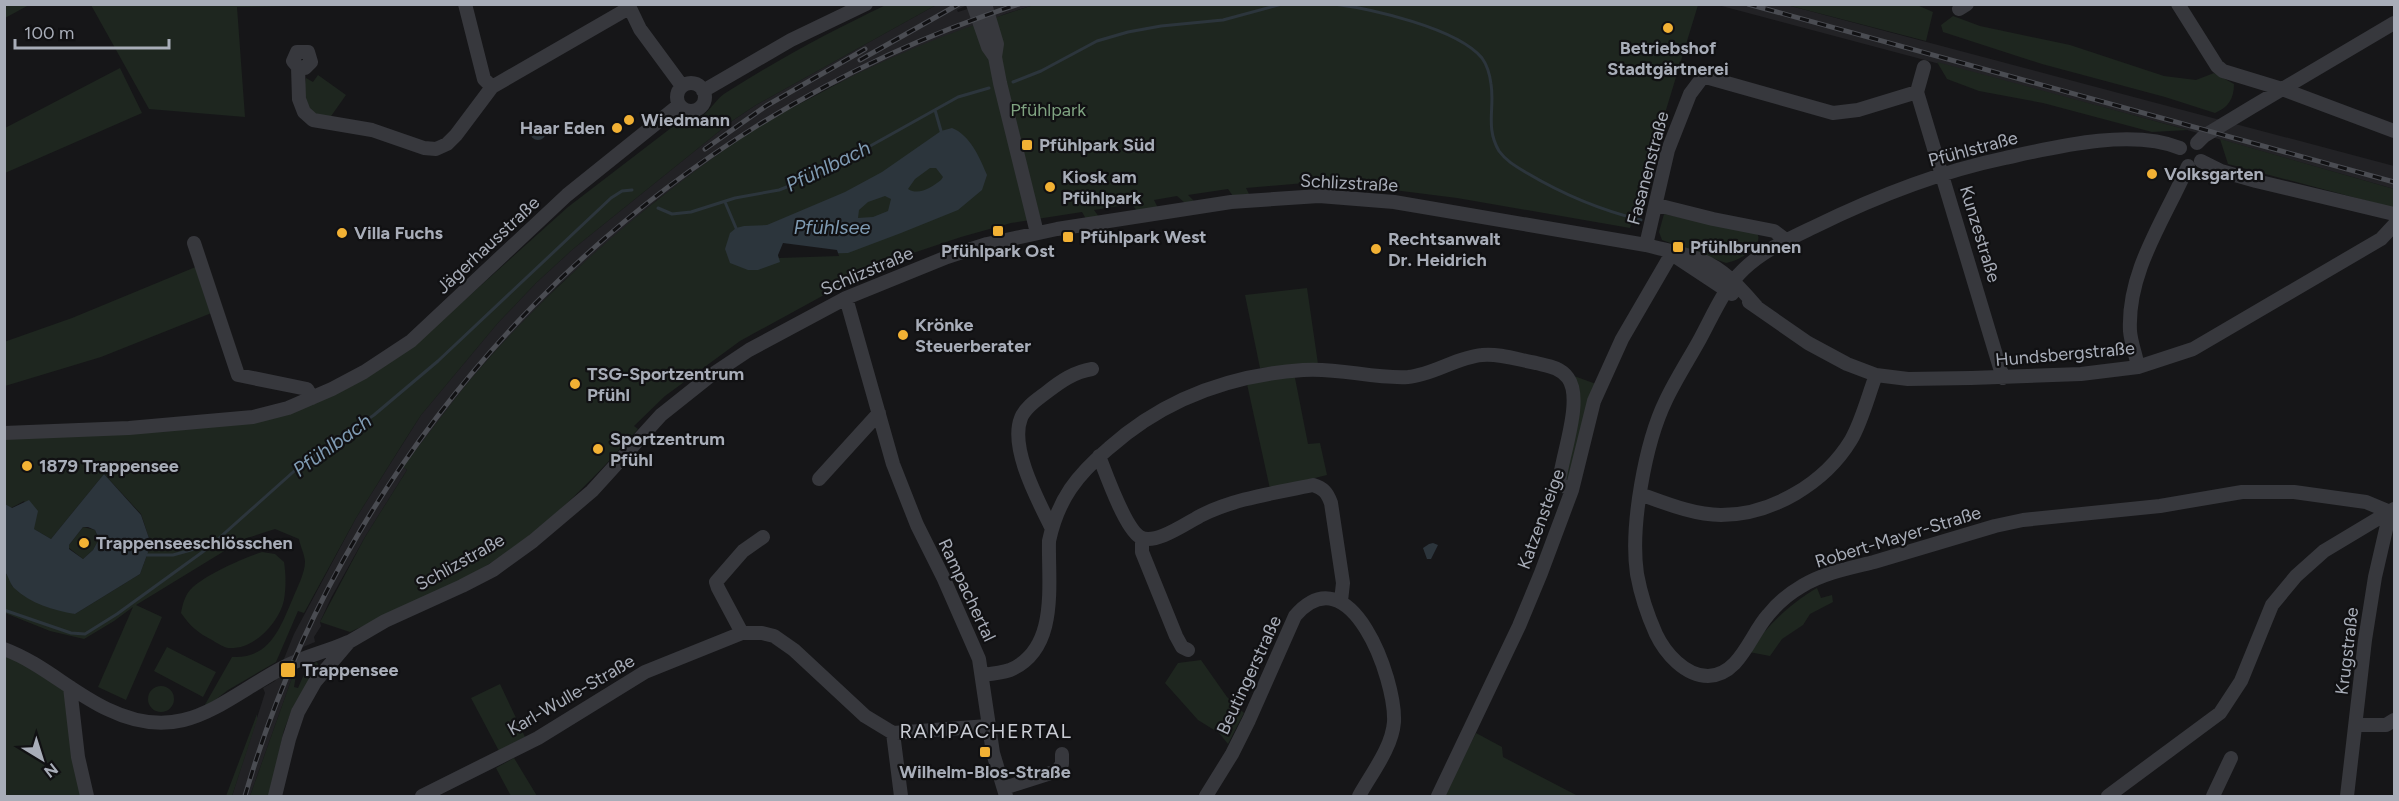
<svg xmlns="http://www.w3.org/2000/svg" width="2399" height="801" font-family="Figtree,sans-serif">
<rect width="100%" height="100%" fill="#161618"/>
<path fill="#222225" d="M936,5H967L957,10L958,12L980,5H1034L1005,14L832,86L763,124L657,200L624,228L558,286L488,359L404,467L407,470L365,537L331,598L320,622L321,626L314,637L315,642L303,647L250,796H232L265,693L263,688L275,681L294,634L356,518L421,415L497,324L536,283L573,249L732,121L756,105Z
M1718,5H1787L2394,166V189L2173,126Z"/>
<path fill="#1e261f" d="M5,4H29V5L5,18Z
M394,4L237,7L245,117L149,109L91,5Z
M886,5H936L756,105L732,121L573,249L536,283L497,324L421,415L405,440L356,518L304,613L298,611L276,662L228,690L202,710L232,657C270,659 280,628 293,598C297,588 305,573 305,562C305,555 300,546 299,539L275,529L244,539L136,605L162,617L126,700L98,687L133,607L114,621L84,639L50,631L5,613L4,572L10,578L12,586L75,614L140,574L151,544L141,514L104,474L51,539L34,529L24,501L11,508L5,504V438L260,420L410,349L568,207L684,118C708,123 710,102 727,92C779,59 831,31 886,5Z
M1034,5H1698L1630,228L1457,198L1346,184L1317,182L1246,188L1249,194L1233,196L1228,189L1188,195L1195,202L1185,203L1177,196L1154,200L1158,208L1137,211L1132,204L1094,210L1099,217L1086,219L1082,212L1011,223L961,237L913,253L846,283L740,341L665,396L634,426L638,429C590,483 538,537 474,573C434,595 391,613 350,632L320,622L365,537L407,470L403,467C432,430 459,391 490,357C569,269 662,190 761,125C776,115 793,107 809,99C881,59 956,29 1034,5Z
M1917,5L1933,12L1926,41L1787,5Z
M1953,16L1980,26L2070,45L2164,76L2196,80L2214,73L2234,84C2234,98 2229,107 2215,113L2165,97L2042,64L1943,32L1941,25Z
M1937,62L2173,126L2188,130L2152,132L2043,103L1979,91L1947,79Z
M120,68L142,113L5,173V128Z
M318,75L346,95L329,119C306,116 302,98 306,78L313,82Z
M2220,139L2394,189V208L2228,164Z
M1664,214L1755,233L1758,235C1762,248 1738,261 1726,263L1662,240L1659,232Z
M198,266L214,312L101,357L5,386L4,342L72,318Z
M1307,288L1318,364L1260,368L1245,295Z
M1294,373L1308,444L1320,443L1327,475L1270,489L1247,384Z
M1574,376L1596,384L1571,483L1565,479Z
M83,527L95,530L99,539L93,550L83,559L69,548V545Z
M262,552L275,554L284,562C286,575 286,587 284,600C279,623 254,650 228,648C223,647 217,643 212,640C198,633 190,626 181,613C183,603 185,594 193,587C208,574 243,558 262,552Z
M1817,588L1821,598L1832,595L1833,602L1810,614L1803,625L1782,639L1770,656L1749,652C1768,625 1788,605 1817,588Z
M167,647L216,672L203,697L154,671Z
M5,649L78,688L75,711L91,796H5Z
M1201,660L1227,697L1244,713L1228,744L1219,733L1198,720L1165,683L1178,663Z
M317,662L319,666L293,707L284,730L269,796H250L294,672L297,670L294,687L298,688L308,665Z
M500,684L525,737L499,751L471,698Z
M148 699a13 13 0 1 1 26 0a13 13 0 1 1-26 0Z
M257,714V720L232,796H226Z
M1476,733L1502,747L1503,757L1578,796H1444Z
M514,758L537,796H511L496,768Z"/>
<path fill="#2c353c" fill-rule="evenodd" d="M530 132a8 8 0 1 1 16 0a8 8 0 1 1-16 0Z
M952,128C970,135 980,158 987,175L982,190L958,210L901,233L848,253L778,255L780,262L758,270H748L730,263L725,249L730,233L736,228L744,226L767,225L845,192L882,172L941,131ZM930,168H936L943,177L941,180C932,187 919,196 908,189L915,179ZM885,196L891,199L888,211L873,217L858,218L859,210L868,202Z
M104,474L141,515L151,544L140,574L75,614C53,610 31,604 14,588C10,584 9,577 5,572V504L12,508L29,500L38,511L34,529L51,539ZM83,527H88L95,530L99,539L93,550L83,559L69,549V545Z
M1433,543L1438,545L1431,559H1427L1423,548L1429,544Z"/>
<path fill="#161618" d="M783,243L837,250L839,256L779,258L778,255Z"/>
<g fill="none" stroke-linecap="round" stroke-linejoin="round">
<path stroke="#2c353c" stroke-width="3" d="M1334,4C1372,9 1457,28 1482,58C1487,65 1490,76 1491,84C1495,108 1485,127 1499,151C1506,161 1517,167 1527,173C1564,195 1600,210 1641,220
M1013,82L1041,71L1097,41L1128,32L1161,26L1223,20L1282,4
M935,110L941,131
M725,202L736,228
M658,208L672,214L691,212L735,198L779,190L820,174L958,97L989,88
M147,555H173L212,544
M4,610L71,633L85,634L117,614L208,548L301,465L374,415L438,361L611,198L622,191L632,190"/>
<path stroke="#37383d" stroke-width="14" d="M465,4L484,79L492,87
M628,4L640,29L682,86
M973,4L988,47L995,57
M985,4L997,44L995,57L1000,83L1037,233
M2178,4L2217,66L2223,71L2282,89L2394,131
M1959,9L1967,4
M298,67L305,68L311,62L308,52H297L293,61L298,67L299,99L304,112L313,120L372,130L424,148L436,149L447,144L456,135L492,87L629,8
M1924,67L1917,92L2003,378
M677 97a14 14 0 1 1 28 0a14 14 0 1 1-28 0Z
M703,91L791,40L866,4
M2197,143L2204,136L2252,107L2394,23
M2180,148C2131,128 2055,147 2005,158C1938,172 1875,197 1814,227C1789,239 1764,250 1744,269C1724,288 1713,315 1700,339C1689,359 1676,379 1666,400C1645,443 1630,527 1637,574C1641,596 1647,614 1656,634C1665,653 1685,676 1708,676C1740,675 1750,635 1768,615C1776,605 1790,593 1802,586C1823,573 1850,568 1874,562C1914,550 1955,538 1995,526L2023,520L2160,506L2242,492H2294L2366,502L2390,512
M2201,161L2221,171L2256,181L2394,214
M1657,205L1713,219L1774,231L1786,240
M194,243L238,375L307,389L312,398
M1646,245L1668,150L1690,94L1702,78H1709L1833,113L1858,110L1917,92
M1673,255L1732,294
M846,298L893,464L917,525L943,577L979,659L993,753L1006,796
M1749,302L1808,343L1847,364L1876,375L1908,379L1971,378L2081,374L2138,367L2193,349L2381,239L2394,225
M2138,367C2136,355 2131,343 2130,331C2127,271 2165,219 2188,166
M4,433L129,428L253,417L288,408L332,389L364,372L411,341L567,195L679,105
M1099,456C1106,474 1125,528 1140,537C1155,546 1188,522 1202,515C1236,498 1276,493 1313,485C1323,488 1327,492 1331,503L1343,583L1341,601
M819,479L879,413
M1640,494C1665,503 1694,515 1721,515C1772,515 1825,483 1851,440C1862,421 1868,396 1876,375
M1052,529C1039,502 1009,448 1021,418C1025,407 1038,399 1047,392C1061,381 1074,372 1092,369
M1142,539V552L1176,636L1182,647L1188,650
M742,633L718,588L716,582L743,551L763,537
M4,649C42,663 71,692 107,709C183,746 220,701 284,667C304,656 326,652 348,642
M982,675C991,674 1001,673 1010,670C1059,649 1048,585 1049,541C1058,499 1077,475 1109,448C1164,399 1230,375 1303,370C1338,367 1373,379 1408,377C1433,375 1457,357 1482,355C1499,353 1519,360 1536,363C1548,366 1560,367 1568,378C1584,400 1561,457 1559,484L1572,490
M70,687L78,757L87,796
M2357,725H2386L2394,720
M893,733L901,796
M1004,788L1057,771L1062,764V754
M275,796L289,739L298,712L315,682L349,642L385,621L462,586L493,570L533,541L592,491L661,415L710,376L749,350L846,298L947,257L987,244L1057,229L1231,202L1319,196L1394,202L1646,245C1664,250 1684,253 1701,260C1724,269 1740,288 1756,306
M422,796L538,738L645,672L742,633H762L774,636L794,650L865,716L893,733L988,726
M1206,796L1232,754L1249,720L1295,616C1350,552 1396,679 1394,722C1392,748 1371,774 1359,796
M1438,796L1519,626L1541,573L1572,490L1594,401L1622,339L1672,253
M2108,796L2220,713L2241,681L2272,605L2296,576L2324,551L2394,509
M2213,796L2231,758
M2347,796L2365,640L2375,577L2390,512"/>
<g stroke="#4a4c52" stroke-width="5">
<path id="rail" d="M1748,4L2394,182
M860,60L959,4
M705,149L766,106L865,49
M245,796C353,423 650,123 1019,4"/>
</g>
<use href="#rail" stroke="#111113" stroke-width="3" stroke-dasharray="9" stroke-linecap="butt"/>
</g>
<g fill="#f2b134" stroke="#111113" stroke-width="2">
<circle cx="1668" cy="28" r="6"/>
<circle cx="629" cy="120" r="6"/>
<circle cx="617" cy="128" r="6"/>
<rect x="1021" y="139" width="12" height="12" rx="3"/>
<circle cx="2152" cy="174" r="6"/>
<circle cx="1050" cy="187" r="6"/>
<rect x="992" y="225" width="12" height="12" rx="3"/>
<circle cx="342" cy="233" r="6"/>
<rect x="1062" y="231" width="12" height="12" rx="3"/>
<rect x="1672" y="241" width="12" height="12" rx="3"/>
<circle cx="1376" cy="249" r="6"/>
<circle cx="903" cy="335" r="6"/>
<circle cx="575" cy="384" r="6"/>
<circle cx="598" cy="449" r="6"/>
<circle cx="27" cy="466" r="6"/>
<circle cx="84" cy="543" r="6"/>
<rect x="280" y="662" width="16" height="16" rx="3"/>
<rect x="979" y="746" width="12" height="12" rx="3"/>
</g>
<g text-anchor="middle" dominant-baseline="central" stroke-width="4.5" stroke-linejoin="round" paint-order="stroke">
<g font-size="18" font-weight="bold" fill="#a8adb8" stroke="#111113" text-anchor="start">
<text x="1668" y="48" text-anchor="middle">Betriebshof<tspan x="1668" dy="21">Stadtgärtnerei</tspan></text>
<text x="641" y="120">Wiedmann</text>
<text x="605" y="128" text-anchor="end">Haar Eden</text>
<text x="1039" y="145">Pfühlpark Süd</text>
<text x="2164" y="174">Volksgarten</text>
<text x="1062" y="177">Kiosk am<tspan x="1062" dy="21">Pfühlpark</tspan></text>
<text x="354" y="233">Villa Fuchs</text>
<text x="1080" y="237">Pfühlpark West</text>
<text x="1388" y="239">Rechtsanwalt<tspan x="1388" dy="21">Dr. Heidrich</tspan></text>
<text x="1690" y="247">Pfühlbrunnen</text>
<text x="998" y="251" text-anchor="middle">Pfühlpark Ost</text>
<text x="915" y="325">Krönke<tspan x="915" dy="21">Steuerberater</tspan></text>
<text x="587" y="374">TSG-Sportzentrum<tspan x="587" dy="21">Pfühl</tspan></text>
<text x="610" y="439">Sportzentrum<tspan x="610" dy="21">Pfühl</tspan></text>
<text x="39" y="466">1879 Trappensee</text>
<text x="96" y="543">Trappenseeschlösschen</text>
<text x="302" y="670">Trappensee</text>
<text x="985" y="772" text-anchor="middle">Wilhelm-Blos-Straße</text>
</g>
<g font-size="18" fill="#7fa381" stroke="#111113">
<text x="1048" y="110">Pfühlpark</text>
</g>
<g font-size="18" fill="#a8adb8" stroke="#111113">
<text transform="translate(1973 149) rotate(-15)">Pfühlstraße</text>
<text transform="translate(1648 168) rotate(-75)">Fasanenstraße</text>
<text transform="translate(1349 183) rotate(3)">Schlizstraße</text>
<text transform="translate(1980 234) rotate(73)">Kunzestraße</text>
<text transform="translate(488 245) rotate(-43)">Jägerhausstraße</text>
<text transform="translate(867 271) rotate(-23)">Schlizstraße</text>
<text transform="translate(2065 354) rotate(-5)">Hundsbergstraße</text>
<text transform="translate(1541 519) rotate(-70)">Katzensteige</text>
<text transform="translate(1898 537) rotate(-17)">Robert-Mayer-Straße</text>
<text transform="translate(460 562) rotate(-29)">Schlizstraße</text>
<text transform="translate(967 590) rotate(65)">Rampachertal</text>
<text transform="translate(2347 651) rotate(-83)">Krugstraße</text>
<text transform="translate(1249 675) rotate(-65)">Beutingerstraße</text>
<text transform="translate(571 695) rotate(-30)">Karl-Wulle-Straße</text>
</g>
<g font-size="20" font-style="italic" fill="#7f9bb3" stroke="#111113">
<text transform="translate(828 166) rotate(-26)">Pfühlbach</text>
<text x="832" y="227">Pfühlsee</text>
<text transform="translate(332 445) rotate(-36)">Pfühlbach</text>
</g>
<g font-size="20" letter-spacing="1.5" fill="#c9ccd4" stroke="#111113">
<text x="986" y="731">RAMPACHERTAL</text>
</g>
</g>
<rect width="2399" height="801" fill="none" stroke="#a8adb8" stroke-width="12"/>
<g transform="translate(42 759) rotate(142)" stroke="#111113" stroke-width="4.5" paint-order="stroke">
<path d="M0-4.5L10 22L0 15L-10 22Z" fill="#a8adb8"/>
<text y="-9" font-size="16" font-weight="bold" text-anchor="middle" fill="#a8adb8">N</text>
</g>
<path d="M15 39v9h154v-9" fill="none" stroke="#a8adb8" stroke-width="3"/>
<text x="24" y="39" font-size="18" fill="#a8adb8" stroke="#111113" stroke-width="4.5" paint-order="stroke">100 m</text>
</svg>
